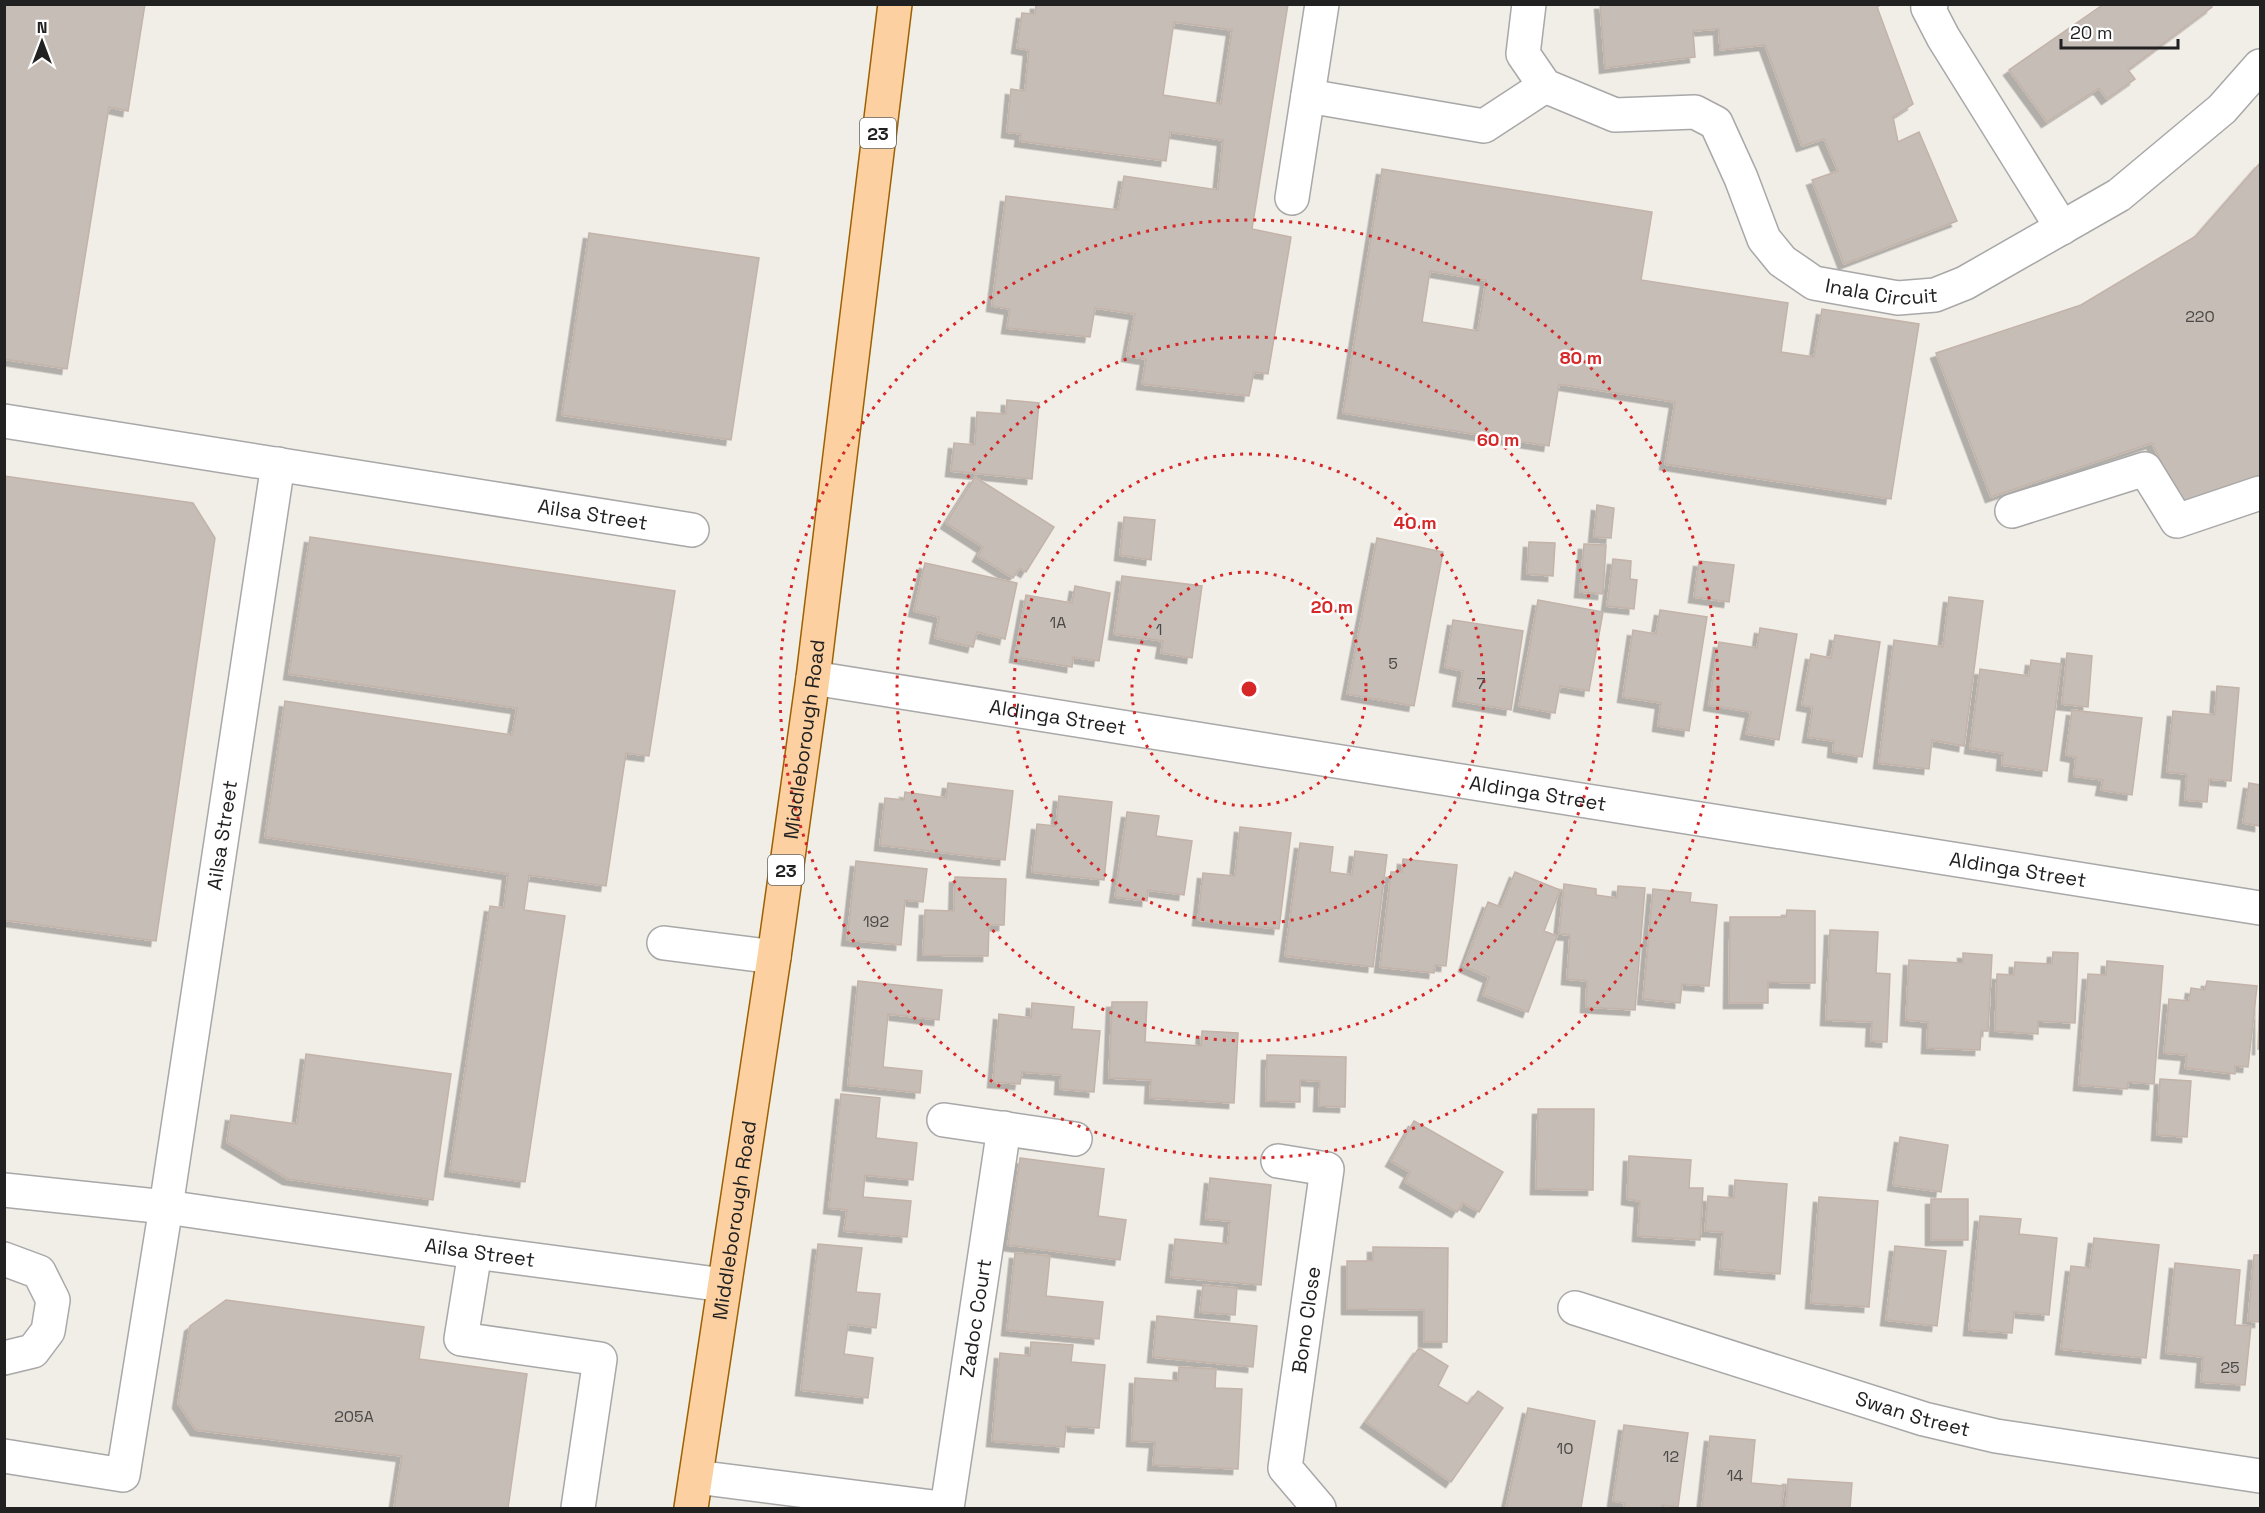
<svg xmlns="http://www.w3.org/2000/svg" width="2265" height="1513" font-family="'Space Grotesk',sans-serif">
<defs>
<filter id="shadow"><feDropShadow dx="-5.5" dy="5.5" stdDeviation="0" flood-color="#0004"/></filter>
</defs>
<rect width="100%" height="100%" fill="#f1ede7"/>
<path fill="#c6bdb6" stroke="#c3b3a9" stroke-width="1.5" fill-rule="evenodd" filter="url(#shadow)" d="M4,4H145L128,111L109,107L67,369L4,359Z
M1036,4H1288L1252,229L1291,237L1268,374L1254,372L1249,396L1142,384L1146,359L1127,356L1135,314L1095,308L1090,337L1007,328L1010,309L992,306L1006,196L1118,210L1124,176L1218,190L1223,140L1170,132L1166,161L1020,141L1021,134L1007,132L1011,89L1025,91L1029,50L1017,48L1022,13L1035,14ZM1174,22L1232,30L1221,104L1163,95Z
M1600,4H1882L1877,7L1913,104L1893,117L1898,142L1919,132L1957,221L1844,264L1812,180L1838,171L1824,139L1802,146L1765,45L1720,50L1719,29L1693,31L1695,57L1605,68Z
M2104,4H2210L2212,7L2128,70L2135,79L2107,99L2099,88L2047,122L2009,70Z
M2260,163V479L2184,511L2152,443L1991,497L1936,353L2081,305L2196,236Z
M1382,169L1652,212L1641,280L1788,303L1781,352L1814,357L1822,309L1919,324L1891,499L1665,464L1675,402L1559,384L1549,446L1343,413ZM1430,271L1486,280L1478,331L1422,322Z
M589,233L759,258L731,440L562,415Z
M1007,400L1039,403L1032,479L951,471L954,443L975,445L977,412L1006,414Z
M4,476L193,503L215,538L156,941L4,920Z
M975,477L1054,527L1026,572L1020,568L1013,578L978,556L983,547L946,523Z
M1597,505L1614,508L1611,538L1594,537Z
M1124,517L1155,520L1151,560L1120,555Z
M310,537L675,591L649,756L626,753L606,886L529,875L524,910L565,916L525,1182L450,1171L490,906L504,908L508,874L265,837L285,701L512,735L517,708L289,674Z
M1377,538L1443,552L1414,706L1347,694Z
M1529,542L1555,543L1553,576L1527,574Z
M1584,544L1606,545L1603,594L1580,592Z
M1613,559L1631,561L1630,579L1637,580L1634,609L1607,606Z
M1699,561L1734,565L1729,602L1694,597Z
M925,563L1017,583L1005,639L977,632L973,647L935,638L939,617L914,611Z
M1122,576L1202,586L1192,658L1161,653L1163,641L1114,634Z
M1075,586L1110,593L1099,661L1073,657L1072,667L1015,657L1026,595L1072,603Z
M1949,597L1983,601L1964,746L1932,740L1929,769L1879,763L1894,640L1943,647Z
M1538,600L1603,612L1589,691L1560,686L1555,713L1519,706Z
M1660,610L1707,617L1689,731L1658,726L1661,703L1623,697L1633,630L1656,634Z
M1453,620L1523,631L1511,710L1458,701L1463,671L1445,667Z
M1760,628L1797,634L1779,740L1746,734L1751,712L1709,705L1719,642L1757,648Z
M1835,635L1880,642L1862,757L1833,752L1834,741L1808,737L1813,707L1802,705L1811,654L1831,658Z
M2067,653L2092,656L2088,707L2062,704Z
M2031,660L2061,664L2047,771L2002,765L2003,753L1970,748L1980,669L2029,676Z
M2217,686L2239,688L2231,781L2209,779L2207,802L2185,800L2187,774L2167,772L2173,711L2215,715Z
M2072,710L2142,718L2132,795L2101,790L2103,780L2074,776L2076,757L2066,755Z
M948,783L1013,791L1005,860L880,845L885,798L904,800L905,792L946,798Z
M2249,783L2260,785V826L2243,823Z
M1059,796L1112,802L1104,880L1032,872L1037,824L1056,826Z
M1127,812L1159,816L1156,836L1192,841L1184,895L1148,890L1147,901L1115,897Z
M1240,827L1291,833L1279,929L1198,920L1203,873L1235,876Z
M1300,843L1333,847L1330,872L1352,875L1355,851L1387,855L1373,967L1285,956Z
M1403,859L1457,865L1446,966L1435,965L1434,973L1380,967L1391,872H1402Z
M856,861L927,869L923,902L905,900L901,945L847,940Z
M1515,872L1560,890L1544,931L1557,936L1528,1012L1483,995L1489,977L1464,966L1488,902L1501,907Z
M955,877L1006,879L1004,925H989L988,956L923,955L925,910L954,911Z
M1564,884L1596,889V895L1617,898L1618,886L1645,888L1635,1010L1586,1007L1587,981L1567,979L1570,935L1559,934Z
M1653,889L1691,893L1690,902L1717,905L1709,986L1682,984L1680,1003L1643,999Z
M1787,910L1815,911V983L1768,982V1003H1729L1730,917H1786Z
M1830,930L1878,932L1876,973L1890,974L1887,1042L1871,1041L1872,1022L1826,1020Z
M2053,952L2078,953L2075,1023L2038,1021V1034L1995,1031L1997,974L2014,975L2015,962L2052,964Z
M1963,953L1992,955L1988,1031H1981L1980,1050L1927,1048L1928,1022L1906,1020L1909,960L1963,963Z
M2107,961L2163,966L2154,1084L2128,1082L2127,1089L2079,1085L2088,974L2106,975Z
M858,981L942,990L939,1020L888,1014L883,1067L922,1071L920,1093L848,1085Z
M2207,981L2257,986L2248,1067L2235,1066V1074L2185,1068L2187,1055L2164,1053L2169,999L2189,1001L2191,988L2205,990Z
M2260,992V1049H2258Z
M1112,1002H1147L1145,1042L1201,1046L1202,1031L1238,1033L1234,1103L1150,1098L1151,1080L1109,1078Z
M1032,1003L1074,1007L1072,1029L1100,1031L1094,1092L1060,1089L1061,1075L1022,1072L1020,1084L993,1082L999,1014L1031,1018Z
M306,1054L451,1074L433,1200L288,1179L227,1142L231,1115L297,1124Z
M1267,1055L1346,1057L1345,1107L1319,1106L1320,1081L1300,1080V1102L1266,1101Z
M2160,1079L2191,1081L2187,1137L2157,1135Z
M841,1094L880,1098L876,1138L917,1143L913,1180L865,1175L863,1197L911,1201L907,1237L844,1231L847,1210L829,1208Z
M1538,1109H1594L1593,1190L1536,1189Z
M1414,1121L1503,1172L1479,1212L1463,1203L1457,1212L1405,1182L1410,1172L1391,1161Z
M1900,1137L1948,1145L1941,1192L1893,1185Z
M1629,1156L1691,1160L1689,1188H1703L1700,1240L1638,1236L1640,1201L1627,1199Z
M1020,1158L1104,1169L1098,1216L1126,1220L1120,1260L1008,1245Z
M1210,1178L1271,1185L1261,1285L1171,1277L1175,1239L1228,1244L1230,1221L1206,1219Z
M1735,1180L1787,1184L1780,1274L1720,1269L1723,1232L1705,1231L1708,1196L1734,1198Z
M1819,1197L1878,1201L1869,1307L1811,1303Z
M1931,1199H1968V1240H1931Z
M1980,1216L2021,1219L2019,1234L2057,1238L2049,1315L2014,1312L2012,1333L1969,1330Z
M2094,1238L2159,1245L2146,1358L2061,1349L2071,1266L2090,1268Z
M818,1244L862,1248L856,1292L880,1294L876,1328L848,1324L844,1354L873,1358L868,1398L801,1390Z
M1895,1246L1946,1251L1937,1326L1886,1320Z
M1373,1247L1448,1248L1447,1342H1424V1310L1347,1309V1261H1373Z
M1015,1253L1050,1256L1046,1296L1103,1302L1099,1339L1007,1330Z
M2254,1255H2260V1322L2248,1321Z
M2175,1263L2240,1270L2235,1325L2251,1326L2245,1385L2201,1382L2203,1357L2166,1353Z
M1203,1285L1237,1288L1235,1315L1200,1312Z
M226,1300L424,1327L419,1359L527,1374L508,1508H394L402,1456L196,1430L178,1403L190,1326Z
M1157,1316L1257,1326L1253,1367L1153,1357Z
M1031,1342L1073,1345L1071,1362L1105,1365L1099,1428L1066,1426L1064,1447L992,1441L1000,1353L1030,1356Z
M1419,1348L1448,1366L1438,1386L1468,1404L1478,1391L1503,1408L1451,1482L1366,1422Z
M1179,1367L1216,1369L1215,1388L1242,1389L1238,1469L1153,1465L1155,1442L1132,1441L1135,1378L1178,1381Z
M1528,1408L1595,1421L1581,1508H1506Z
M1624,1425L1688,1433L1678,1507L1662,1505V1508H1624L1625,1503L1613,1501Z
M1710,1436L1755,1440L1751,1483L1784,1486L1781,1508H1702Z
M1788,1479L1852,1483L1850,1508H1786Z"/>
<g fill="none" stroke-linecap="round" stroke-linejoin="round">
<g stroke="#a8a8a8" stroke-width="36">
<g id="minor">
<path id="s1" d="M1529,4L1523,54L1545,86L1615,115L1695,112L1716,123L1741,178L1764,239L1782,261L1814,283L1898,298L1935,295L1965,283L2119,195L2222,109L2260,66"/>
<path d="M1931,4L1928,8L1943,37L2062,228"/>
<path d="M1308,96L1484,126L1545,86"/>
<path d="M1292,198L1322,4"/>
<path id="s2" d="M4,421L692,530"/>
<path d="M2012,511L2145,469L2177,521L2260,493"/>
<path id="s3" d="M813,678L2260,908"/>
<path d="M664,943L774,957"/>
<path d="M944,1120L1075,1139"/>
<path d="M1278,1161L1327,1169L1285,1468L1319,1508"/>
<path id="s4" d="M4,1190L166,1207L475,1252L724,1285"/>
<path d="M475,1252L461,1339L600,1359L578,1508"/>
<path d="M4,1259L39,1272L53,1300L48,1331L33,1351L4,1358"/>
<path id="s5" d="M1575,1308L1924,1419L1996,1436L2260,1476"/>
<path id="s6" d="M4,1456L123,1475L166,1207L278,464"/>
<path d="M696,1477L941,1508"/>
<path id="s7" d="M947,1508L1004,1128"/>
</g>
</g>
<g stroke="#9d6100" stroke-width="36">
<g id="major">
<path id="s8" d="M691,1508L774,957L813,678L895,4"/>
</g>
</g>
<use href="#minor" stroke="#fff" stroke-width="33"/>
<use href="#major" stroke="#fcd0a1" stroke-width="33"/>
</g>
<g fill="none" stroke="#d62828" stroke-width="3" stroke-dasharray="3 6">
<circle cx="1249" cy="689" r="117"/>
<circle cx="1249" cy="689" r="235"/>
<circle cx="1249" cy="689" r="352"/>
<circle cx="1249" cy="689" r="469"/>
</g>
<g text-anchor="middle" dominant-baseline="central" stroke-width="5" stroke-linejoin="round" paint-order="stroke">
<g font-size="16" fill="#4a4846">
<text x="2200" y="316">220</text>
<text x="1058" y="622">1A</text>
<text x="1159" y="629">1</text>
<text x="1393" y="663">5</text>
<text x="1481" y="683">7</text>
<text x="876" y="921">192</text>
<text x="2230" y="1367">25</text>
<text x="354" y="1416">205A</text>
<text x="1565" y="1448">10</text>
<text x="1671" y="1456">12</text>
<text x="1735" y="1475">14</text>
</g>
<g fill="#fff" stroke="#646464" stroke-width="1.5">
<rect x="860" y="118" width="36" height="30" rx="4.5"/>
<rect x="768" y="855" width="36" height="30" rx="4.5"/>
</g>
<g font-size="18" font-weight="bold" fill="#212121">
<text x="878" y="133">23</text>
<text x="786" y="870">23</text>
</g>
<g font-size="20" fill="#212121" stroke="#fff">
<text stroke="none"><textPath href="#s1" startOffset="530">Inala Circuit</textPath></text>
<text stroke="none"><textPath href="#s2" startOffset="596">Ailsa Street</textPath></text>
<text stroke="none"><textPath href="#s3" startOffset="248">Aldinga Street</textPath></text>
<text stroke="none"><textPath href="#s8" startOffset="777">Middleborough Road</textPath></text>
<text stroke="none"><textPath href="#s3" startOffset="734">Aldinga Street</textPath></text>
<text stroke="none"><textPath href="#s6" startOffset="768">Ailsa Street</textPath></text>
<text stroke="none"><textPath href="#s3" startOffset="1220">Aldinga Street</textPath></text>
<text stroke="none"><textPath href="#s8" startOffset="291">Middleborough Road</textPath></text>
<text stroke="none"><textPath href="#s4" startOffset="480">Ailsa Street</textPath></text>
<text stroke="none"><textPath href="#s7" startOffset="192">Zadoc Court</textPath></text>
<text transform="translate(1306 1320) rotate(-82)">Bono Close</text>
<text stroke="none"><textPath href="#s5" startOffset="354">Swan Street</textPath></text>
</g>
</g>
<circle cx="1249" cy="689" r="9" fill="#d62828" stroke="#fff" stroke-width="3"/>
<g font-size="18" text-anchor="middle" font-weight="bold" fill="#d62828" stroke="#fff" stroke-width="5" stroke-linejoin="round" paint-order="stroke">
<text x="1581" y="364">80 m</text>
<text x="1498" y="446">60 m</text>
<text x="1415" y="529">40 m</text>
<text x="1332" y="613">20 m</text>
</g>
<rect width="2265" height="1513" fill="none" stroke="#212121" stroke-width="12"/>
<g transform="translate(42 42)" stroke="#ffffff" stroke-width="4.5" paint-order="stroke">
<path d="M0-4.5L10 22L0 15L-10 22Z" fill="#212121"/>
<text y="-9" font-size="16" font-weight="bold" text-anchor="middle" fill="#212121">N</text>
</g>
<path d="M2061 39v9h117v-9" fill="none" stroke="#212121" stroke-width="3"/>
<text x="2070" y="39" font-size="18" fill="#212121" stroke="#ffffff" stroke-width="4.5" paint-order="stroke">20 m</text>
</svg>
